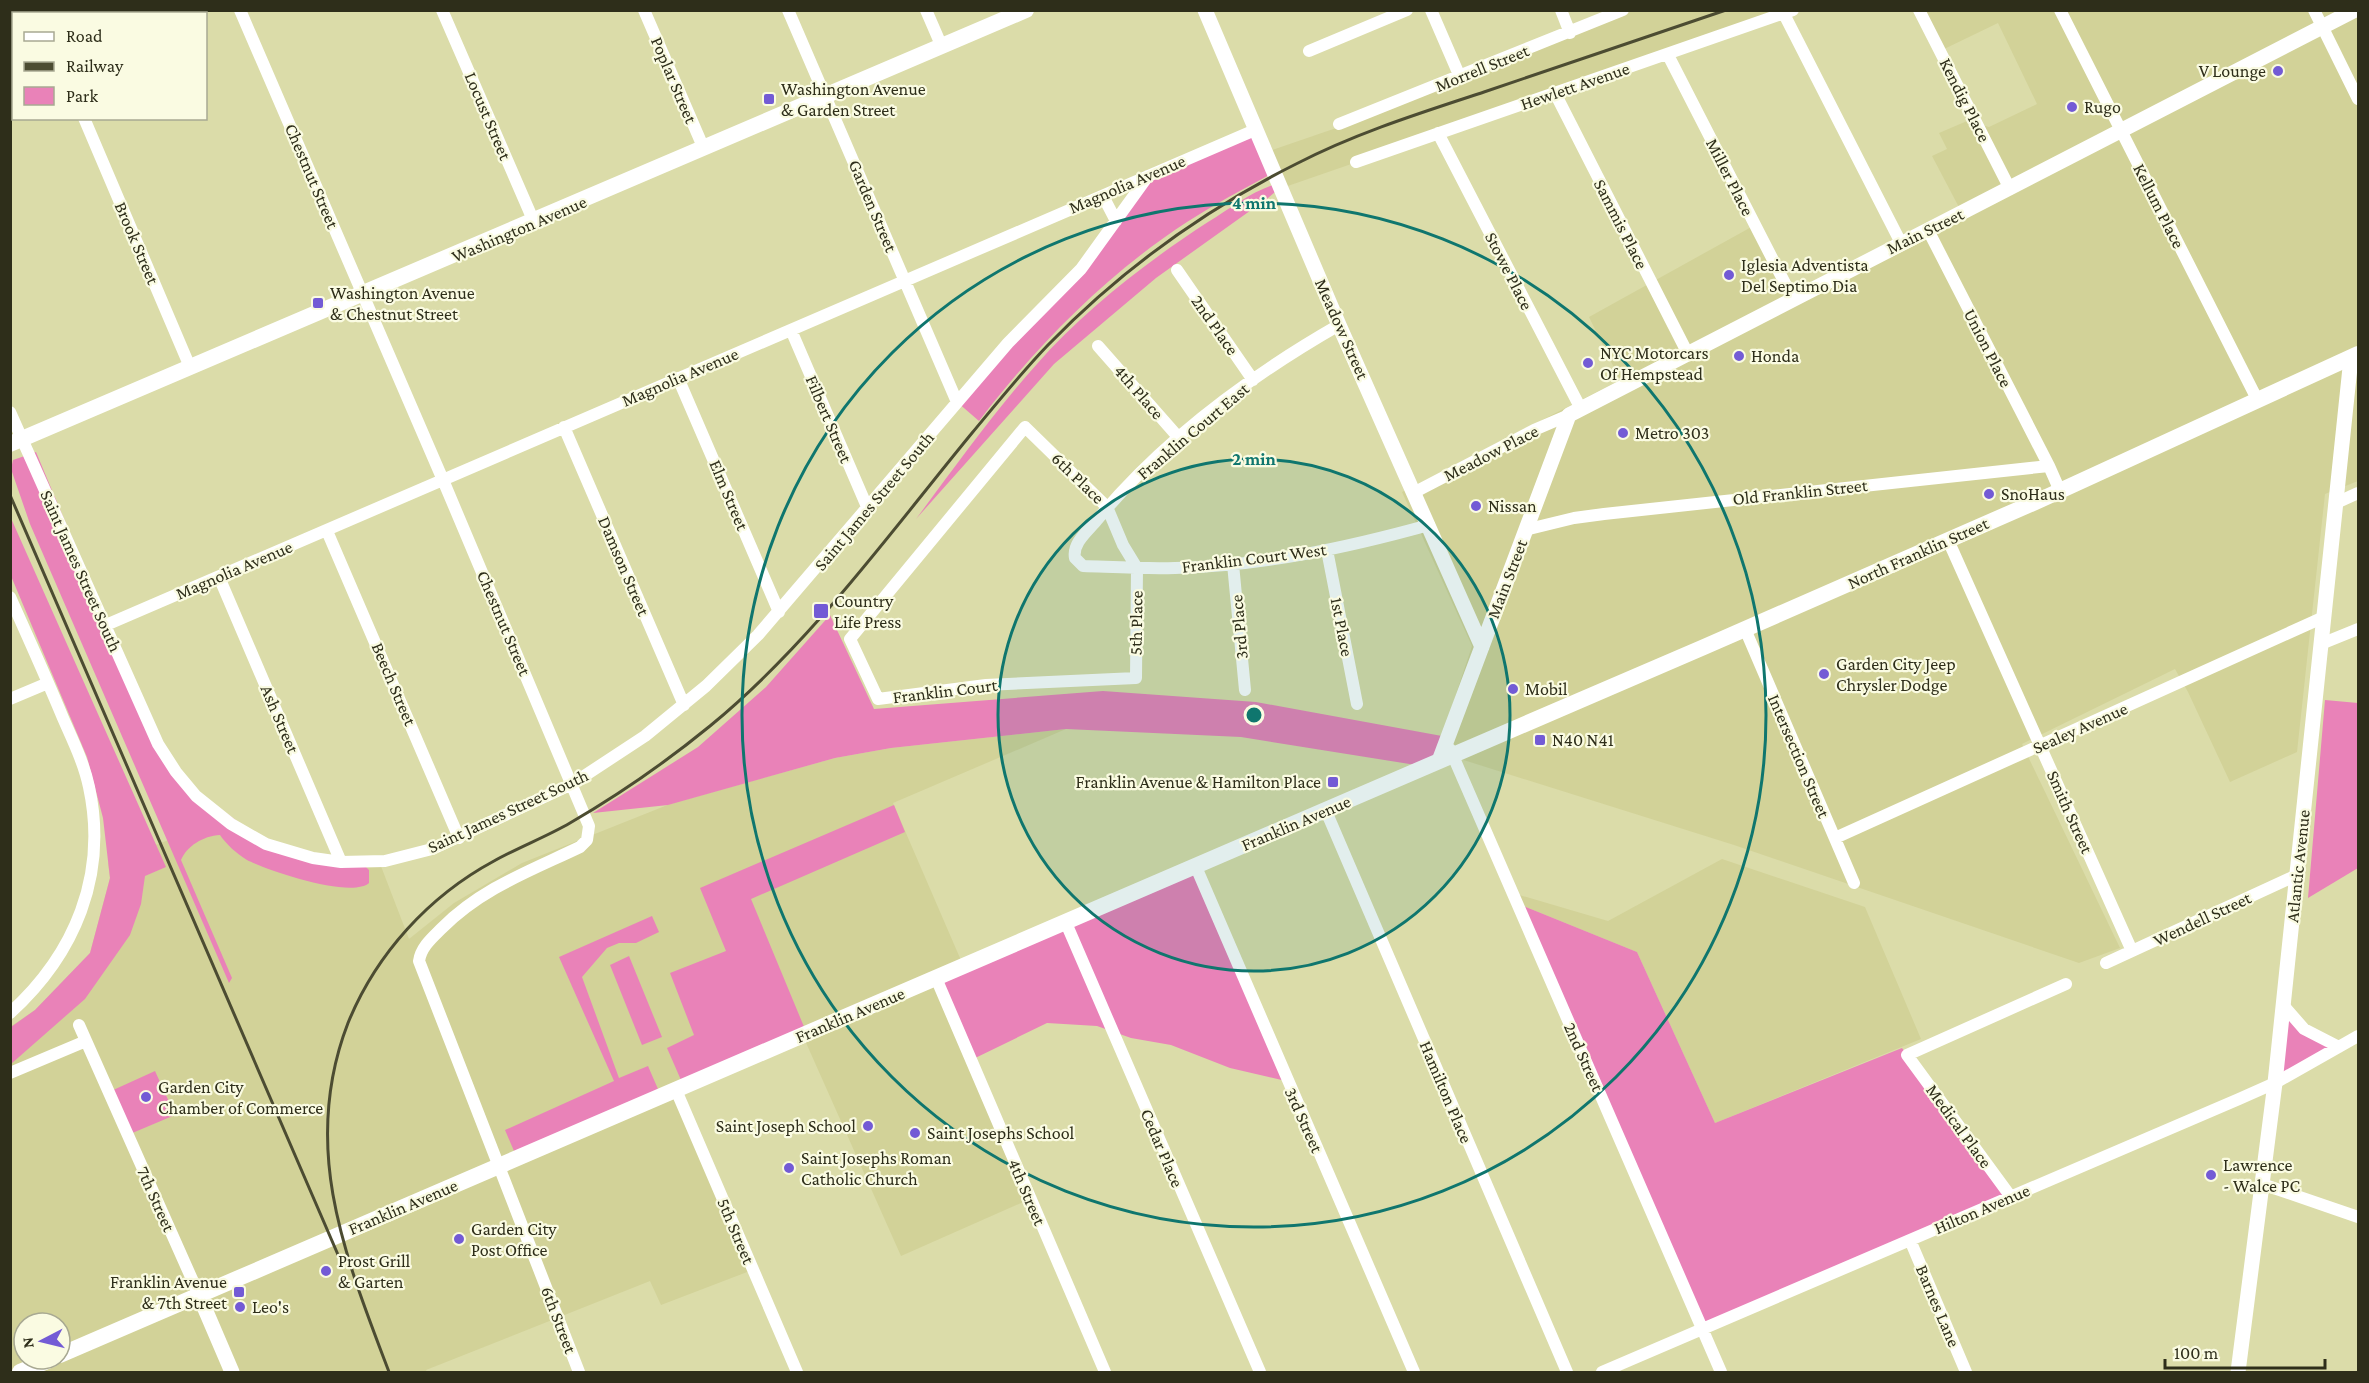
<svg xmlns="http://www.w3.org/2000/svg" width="2369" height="1383" font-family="'Crimson Pro',serif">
<rect width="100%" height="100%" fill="#dbdca9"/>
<path fill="#d2d298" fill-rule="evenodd" d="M1623,11H1793L1282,188L1266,152L1345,125Z
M1919,11H2358V481L2325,494L2297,752L2230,782L2188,692L2175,669L2022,744L2120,948L2079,963L1734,845L1454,757L1442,736L1472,646L1402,492L1620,380L1589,317L1755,225L1793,298L1962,213L1932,156L1947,149L1939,133L1967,121L1989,127L2037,104L1998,23L1940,51Z
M1066,729L893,803L963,965L933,978L1030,1199L901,1256L803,1036L678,1092L755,1269L661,1305L650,1281L426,1370L427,1372H11L10,1027L35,1010L90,953L110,878L108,863L224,819L288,850L379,861L409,939L454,903L522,863L670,804L835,758L891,748ZM24,1323H60V1359H24Z
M1722,859L1865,907L1921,1039L1715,1123L1637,952L1521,905L1516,894L1608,921Z"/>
<path fill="#e982b8" d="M1256,130L1275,172C1245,188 1215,204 1187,222C1107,274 1036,346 979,421L957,402L1081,269L1141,185Z
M1279,183L1281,187L1268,198L1156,278L1054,364L916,519C955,467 993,413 1037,364C1084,310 1148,261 1208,222C1231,208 1253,190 1279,183Z
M36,452L158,744L186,783L269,845L362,863L369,870V883C351,899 267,870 247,860C237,854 226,844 220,835C203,836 187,846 181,860L232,978L229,983L30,524L11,469L13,460Z
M10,516L166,867L145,876L141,904L130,935L85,999L11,1064V1027L35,1010L90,953L110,878L103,818L87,757L11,576Z
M830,615L874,709L1103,691L1256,702L1442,736L1452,753L1422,766L1241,737L1066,729L891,748L835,758L668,805L593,813L698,747L766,687Z
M2325,700L2358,703V868L2308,898Z
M894,805L905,832L751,899L807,1034L684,1087L667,1048L694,1035L670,973L726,951L700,888Z
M1194,865L1286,1081L1230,1068L1171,1045L1131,1038L1097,1026L1047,1023L969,1061L932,978Z
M1521,905L1637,952L1715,1123L1902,1048L2011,1196L1701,1327Z
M652,916L659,932L636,943H619L607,948L582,977L619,1078L648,1066L661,1096L517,1158L505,1130L614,1081L559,957Z
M629,956L662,1037L642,1045L610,965Z
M2287,1016L2330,1049L2281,1074Z
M155,1071L175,1115L130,1134L111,1091Z"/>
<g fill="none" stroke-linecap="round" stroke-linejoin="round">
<path stroke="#fff" stroke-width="12" d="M38,10L39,14
M240,10L443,480L589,826L587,840L580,847C530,871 482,888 442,928C432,938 421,947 419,961L579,1372
M442,10L534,222
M644,10L704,149
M788,10L957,402
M926,10L942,47
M1431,10L1460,77
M1561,10L1570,33
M1919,10L2010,189
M2060,10L2258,401
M2314,10L2358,99
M1784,14L1901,243
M1309,51L1407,10
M1668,55L1793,299
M1555,93L1688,354
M84,118L190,367
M1339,124L1623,10
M1438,133L1581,409
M1356,162L1793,10
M1103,196L1116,221
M1928,230L2049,466
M1177,270L1253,380
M1339,325C1250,376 1163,440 1097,520C1088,531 1072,543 1075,558L1083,566C1113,567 1144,569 1175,568C1261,566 1346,548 1429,525
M791,330L868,509
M1098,346L1179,438
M678,378L779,612
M10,412L158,744L176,772L196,796L231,824L266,844L313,858L341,862L385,861L432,849L572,784L645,736L706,686L758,635L1008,343L1081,269L1148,176
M564,427L684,705
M1025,427L1107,507L1123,545L1137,568L1136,678L986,685L878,699L850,639Z
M1415,492L1534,430L1569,415
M2336,503L2358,493
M1525,530L1574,518L1604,514L2049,466L2060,491
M327,531L459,838
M1948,540L2132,951
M1327,550L1357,704
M1233,564L1245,690
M219,577L341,862
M10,597C28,637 46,677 63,718C73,741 84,763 89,787C108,875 75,954 10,1013
M106,625L1255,130
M1745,629L1854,883
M2321,644L2358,629
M10,699L48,683
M1450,749L1721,1372
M1326,811L1567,1372
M1835,838L2324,617
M1196,867L1414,1372
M1066,923L1260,1372
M2106,963L2297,875
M936,978L1105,1372
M2283,1005L2304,1029L2339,1047
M79,1025L199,1295
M10,1073L86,1041
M676,1090L797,1372
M2262,1184L2358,1217
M2011,1197L1907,1055L2066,984
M1910,1240L1966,1372
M1602,1372L2239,1099L2275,1083L2358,1036"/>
<path stroke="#fff" stroke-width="15" d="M1205,10L1339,325L1482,647
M1439,761L1569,415L2355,10
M199,1295L232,1372
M2238,1372L2275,1083L2351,358"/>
<path stroke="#fff" stroke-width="16" d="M10,444L1026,10
M60,1355L1704,647L2040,500L2358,354
M20,1372L52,1359"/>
<path stroke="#4c4c32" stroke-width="3" d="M10,495L342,1264
M389,1372C345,1256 300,1147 348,1023C376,954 429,896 494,861C519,847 546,837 570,823C620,794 666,762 710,726C811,643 889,534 972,433C997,403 1021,373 1048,345C1120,271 1204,210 1296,164C1356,133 1420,113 1484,92C1565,65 1645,37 1726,10"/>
</g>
<circle cx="1254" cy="715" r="256" fill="#0f766e" fill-opacity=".12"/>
<g fill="none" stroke="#0f766e" stroke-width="3">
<circle cx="1254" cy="715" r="256"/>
<circle cx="1254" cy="715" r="512"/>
</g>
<g fill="#735bd5" stroke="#fafbe2" stroke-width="2">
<circle cx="2278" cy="71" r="6"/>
<rect x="763" y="93" width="12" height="12" rx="3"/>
<circle cx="2072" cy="107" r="6"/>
<circle cx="1729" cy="275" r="6"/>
<rect x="312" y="297" width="12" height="12" rx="3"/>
<circle cx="1739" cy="356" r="6"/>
<circle cx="1588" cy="363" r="6"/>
<circle cx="1623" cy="433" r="6"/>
<circle cx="1989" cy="494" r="6"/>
<circle cx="1476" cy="506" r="6"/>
<rect x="813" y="603" width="16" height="16" rx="3"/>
<circle cx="1824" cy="674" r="6"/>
<circle cx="1513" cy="689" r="6"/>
<rect x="1534" y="734" width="12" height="12" rx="3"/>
<rect x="1327" y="776" width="12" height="12" rx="3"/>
<circle cx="146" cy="1097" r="6"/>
<circle cx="868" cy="1126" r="6"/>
<circle cx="915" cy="1133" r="6"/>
<circle cx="789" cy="1168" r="6"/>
<circle cx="2211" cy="1175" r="6"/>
<circle cx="459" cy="1239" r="6"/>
<circle cx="326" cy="1271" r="6"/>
<rect x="233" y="1286" width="12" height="12" rx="3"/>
<circle cx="240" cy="1307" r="6"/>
</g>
<g text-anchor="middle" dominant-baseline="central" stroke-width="4.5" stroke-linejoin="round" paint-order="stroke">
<g font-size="18" fill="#2e2e1a" stroke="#fafbe2">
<text transform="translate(1482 68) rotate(-22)">Morrell Street</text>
<text transform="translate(674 80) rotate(67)">Poplar Street</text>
<text transform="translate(1575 86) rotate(-19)">Hewlett Avenue</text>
<text transform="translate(1965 100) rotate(63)">Kendig Place</text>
<text transform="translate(488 116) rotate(67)">Locust Street</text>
<text transform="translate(312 176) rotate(67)">Chestnut Street</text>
<text transform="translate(1730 177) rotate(63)">Miller Place</text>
<text transform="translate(1127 184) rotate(-23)">Magnolia Avenue</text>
<text transform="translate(873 206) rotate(67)">Garden Street</text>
<text transform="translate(2159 206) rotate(63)">Kellum Place</text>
<text transform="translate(1621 224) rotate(63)">Sammis Place</text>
<text transform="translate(519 229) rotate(-23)">Washington Avenue</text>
<text transform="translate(1925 231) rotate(-26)">Main Street</text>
<text transform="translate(137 243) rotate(67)">Brook Street</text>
<text transform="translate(1509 271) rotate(63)">Stowe Place</text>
<text transform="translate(1215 325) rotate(55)">2nd Place</text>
<text transform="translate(1342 329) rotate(66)">Meadow Street</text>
<text transform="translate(1988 348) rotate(63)">Union Place</text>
<text transform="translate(680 377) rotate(-23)">Magnolia Avenue</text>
<text transform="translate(1139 392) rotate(49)">4th Place</text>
<text transform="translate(829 419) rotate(67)">Filbert Street</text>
<text transform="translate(1193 431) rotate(-40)">Franklin Court East</text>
<text transform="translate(1491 453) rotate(-27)">Meadow Place</text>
<text transform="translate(1078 478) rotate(44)">6th Place</text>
<text transform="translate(1800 492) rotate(-6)">Old Franklin Street</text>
<text transform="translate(729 495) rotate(67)">Elm Street</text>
<text transform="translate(874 501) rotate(-50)">Saint James Street South</text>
<text transform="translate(1918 553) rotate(-24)">North Franklin Street</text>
<text transform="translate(1254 558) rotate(-7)">Franklin Court West</text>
<text transform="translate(624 566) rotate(67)">Damson Street</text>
<text transform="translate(234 570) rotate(-23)">Magnolia Avenue</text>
<text transform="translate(81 571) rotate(66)">Saint James Street South</text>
<text transform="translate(1507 579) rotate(-69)">Main Street</text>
<text transform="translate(504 623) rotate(67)">Chestnut Street</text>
<text transform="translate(1136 623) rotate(-89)">5th Place</text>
<text transform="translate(1239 627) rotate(-95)">3rd Place</text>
<text transform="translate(1342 627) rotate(79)">1st Place</text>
<text transform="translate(394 684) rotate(67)">Beech Street</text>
<text transform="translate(945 691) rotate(-7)">Franklin Court</text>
<text transform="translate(280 719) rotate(67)">Ash Street</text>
<text transform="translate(2080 728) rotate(-24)">Sealey Avenue</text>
<text transform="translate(1799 756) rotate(67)">Intersection Street</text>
<text transform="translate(508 811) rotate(-25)">Saint James Street South</text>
<text transform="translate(2070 812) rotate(66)">Smith Street</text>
<text transform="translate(1296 823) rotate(-23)">Franklin Avenue</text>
<text transform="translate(2298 866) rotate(-84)">Atlantic Avenue</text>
<text transform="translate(2202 919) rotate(-25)">Wendell Street</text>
<text transform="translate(850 1015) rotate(-23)">Franklin Avenue</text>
<text transform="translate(1584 1057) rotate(66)">2nd Street</text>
<text transform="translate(1446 1092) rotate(67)">Hamilton Place</text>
<text transform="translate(1304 1120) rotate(66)">3rd Street</text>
<text transform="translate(1959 1126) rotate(54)">Medical Place</text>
<text transform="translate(1162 1148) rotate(67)">Cedar Place</text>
<text transform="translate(1027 1192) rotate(67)">4th Street</text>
<text transform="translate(156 1199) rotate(66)">7th Street</text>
<text transform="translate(403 1207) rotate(-23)">Franklin Avenue</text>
<text transform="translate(1982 1209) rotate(-23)">Hilton Avenue</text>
<text transform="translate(736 1231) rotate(67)">5th Street</text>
<text transform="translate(1938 1306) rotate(67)">Barnes Lane</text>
<text transform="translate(559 1320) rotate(69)">6th Street</text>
</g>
<g font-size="18" fill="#2e2e1a" stroke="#fafbe2" text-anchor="start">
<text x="2266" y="71" text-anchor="end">V Lounge</text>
<text x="781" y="89">Washington Avenue<tspan x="781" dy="21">&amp; Garden Street</tspan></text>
<text x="2084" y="107">Rugo</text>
<text x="1741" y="265">Iglesia Adventista<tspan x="1741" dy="21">Del Septimo Dia</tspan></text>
<text x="330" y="293">Washington Avenue<tspan x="330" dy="21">&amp; Chestnut Street</tspan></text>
<text x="1600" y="353">NYC Motorcars<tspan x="1600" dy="21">Of Hempstead</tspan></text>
<text x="1751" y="356">Honda</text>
<text x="1635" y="433">Metro 303</text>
<text x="2001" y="494">SnoHaus</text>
<text x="1488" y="506">Nissan</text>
<text x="834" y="601">Country<tspan x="834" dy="21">Life Press</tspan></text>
<text x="1836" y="664">Garden City Jeep<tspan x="1836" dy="21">Chrysler Dodge</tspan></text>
<text x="1525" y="689">Mobil</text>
<text x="1552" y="740">N40 N41</text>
<text x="1321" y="782" text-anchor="end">Franklin Avenue &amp; Hamilton Place</text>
<text x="158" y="1087">Garden City<tspan x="158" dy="21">Chamber of Commerce</tspan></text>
<text x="856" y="1126" text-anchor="end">Saint Joseph School</text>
<text x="927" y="1133">Saint Josephs School</text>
<text x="801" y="1158">Saint Josephs Roman<tspan x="801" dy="21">Catholic Church</tspan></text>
<text x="2223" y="1165">Lawrence<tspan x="2223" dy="21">- Walce PC</tspan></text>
<text x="471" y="1229">Garden City<tspan x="471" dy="21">Post Office</tspan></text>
<text x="338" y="1261">Prost Grill<tspan x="338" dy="21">&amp; Garten</tspan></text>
<text x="227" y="1282" text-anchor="end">Franklin Avenue<tspan x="227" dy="21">&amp; 7th Street</tspan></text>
<text x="252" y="1307">Leo's</text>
</g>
</g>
<circle cx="1254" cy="715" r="9" fill="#0f766e" stroke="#fafbe2" stroke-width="3"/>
<g font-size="18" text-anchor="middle" font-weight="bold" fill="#0f766e" stroke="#fafbe2" stroke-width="4.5" stroke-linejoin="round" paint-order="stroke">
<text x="1254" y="209">4 min</text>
<text x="1254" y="465">2 min</text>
</g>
<rect width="2369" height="1383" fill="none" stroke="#2e2e1a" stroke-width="24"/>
<rect x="12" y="12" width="195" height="108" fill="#fafbe2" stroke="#a8a992" stroke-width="1.5"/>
<rect x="24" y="32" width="30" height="9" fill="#ffffff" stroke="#a8a992" stroke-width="1.5"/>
<text x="66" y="42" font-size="18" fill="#2e2e1a">Road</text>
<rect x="24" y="62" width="30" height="9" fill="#4c4c32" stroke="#a8a992" stroke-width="1.5"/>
<text x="66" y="72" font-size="18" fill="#2e2e1a">Railway</text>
<rect x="24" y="87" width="30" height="18" fill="#e982b8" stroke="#a8a992" stroke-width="1.5"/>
<text x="66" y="102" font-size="18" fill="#2e2e1a">Park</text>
<g transform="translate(42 1341) rotate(263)"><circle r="28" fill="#fafbe2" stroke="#a8a992" stroke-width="1.5"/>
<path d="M0-4.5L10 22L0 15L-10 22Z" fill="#735bd5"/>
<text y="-9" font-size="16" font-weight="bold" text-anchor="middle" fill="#2e2e1a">N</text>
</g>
<path d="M2165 1359v9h160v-9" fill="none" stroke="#2e2e1a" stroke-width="3"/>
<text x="2174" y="1359" font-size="18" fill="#2e2e1a" stroke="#fafbe2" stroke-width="4.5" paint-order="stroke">100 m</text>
</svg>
